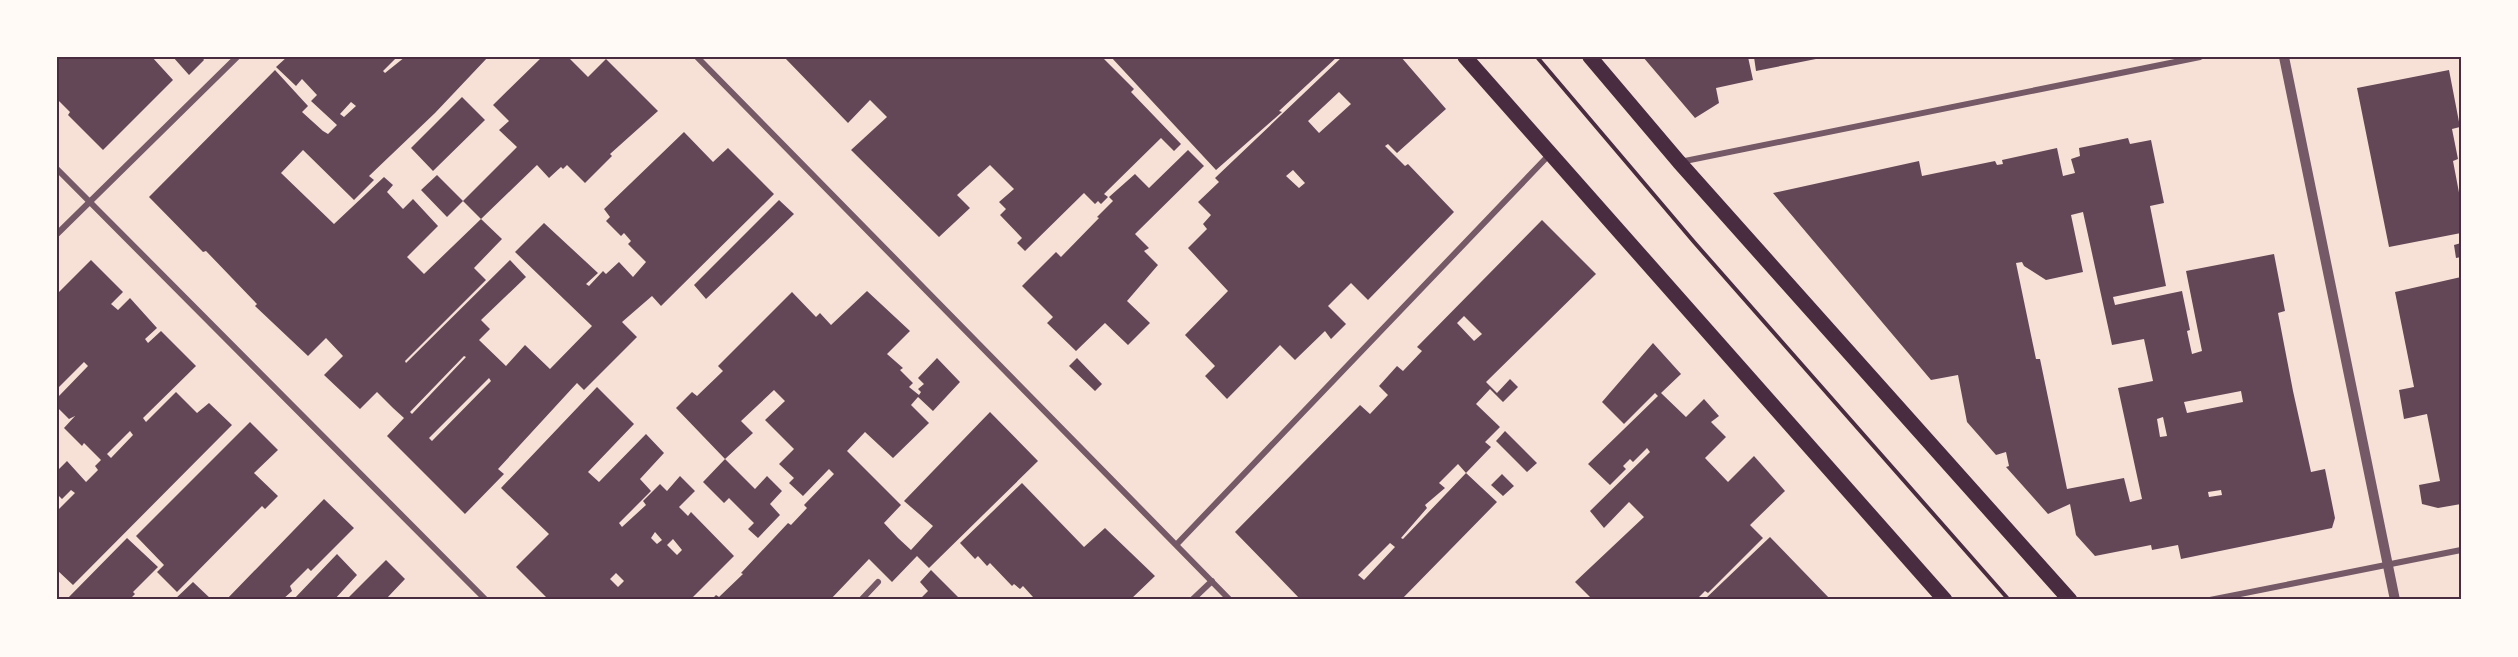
<svg xmlns="http://www.w3.org/2000/svg" width="2518" height="657" font-family="Overpass,sans-serif">
<rect width="100%" height="100%" fill="#f7e1d7"/>
<path fill="#644757" fill-rule="evenodd" d="M57,57H152L173,80L103,150L68,115L70,112L57,99Z
M173,57H202L204,60L189,75Z
M287,57H397L383,71L385,73L405,57H488L435,113L369,176L374,180L354,200L303,150L281,173L334,224L384,177L393,185L387,192L403,209L413,199L438,226L407,257L424,274L481,219L463,201L447,217L421,190L437,175L463,201L517,147L499,130L509,121L493,105L542,57H568L588,77L606,59L658,111L610,154L612,156L585,183L567,165L563,169L561,167L549,178L537,165L481,219L502,239L474,268L486,280L405,361L406,363L510,260L526,277L481,320L490,329L479,340L506,366L525,345L550,369L592,326L515,252L544,223L598,273L586,284L589,286L603,271L606,274L619,262L633,277L646,262L628,244L631,241L624,233L621,236L606,221L610,217L604,209L684,132L713,162L728,148L774,194L661,306L652,296L622,322L637,337L584,390L577,383L498,469L504,474L465,514L387,436L404,418L393,408L377,392L360,409L324,375L343,356L326,338L308,356L255,306L257,304L206,251L203,252L149,197L275,70L308,106L302,112L323,131L328,134L337,125L311,101L317,95L302,79L296,86L276,67ZM351,102L356,106L344,117L340,114ZM464,356L466,357L412,414L410,412ZM489,378L491,381L432,441L429,438Z
M784,57H1102L1134,89L1131,92L1181,144L1174,151L1161,138L1104,194L1108,197L1101,204L1098,201L1095,204L1084,193L1025,251L1017,243L1022,238L1000,215L1006,209L999,202L1014,189L990,165L957,195L970,208L939,237L851,150L887,117L870,100L848,123Z
M1111,57H1337L1279,111L1282,112L1216,170Z
M1342,57H1401L1446,109L1397,153L1388,144L1385,146L1405,166L1408,164L1454,212L1368,300L1351,283L1328,306L1346,324L1331,339L1325,331L1295,360L1280,345L1227,399L1205,376L1215,366L1185,335L1228,291L1188,248L1207,229L1203,224L1211,215L1198,202L1219,182L1215,178ZM1339,92L1351,104L1319,133L1308,121ZM1293,170L1305,183L1299,188L1286,176Z
M1643,57H1748L1753,80L1716,88L1719,103L1695,118Z
M1754,57H1820L1821,58L1756,71Z
M2449,70L2460,127L2452,129L2458,159L2453,161L2461,203V233L2389,247L2357,88Z
M462,97L485,120L433,171L411,148Z
M2128,138L2130,144L2151,140L2164,203L2150,206L2166,286L2113,297L2115,305L2182,291L2190,330L2187,331L2192,354L2202,351L2186,271L2274,254L2285,311L2278,313L2293,391L2311,472L2325,469L2335,518L2332,528L2181,559L2178,545L2152,550L2151,545L2095,556L2076,535L2070,504L2048,514L2006,467L2009,466L2006,452L1996,455L1967,422L1958,375L1931,380L1773,193L1919,161L1922,176L1995,161L1997,165L2003,164L2002,160L2057,148L2063,176L2075,173L2071,159L2080,156L2079,148ZM2083,212L2112,345L2144,339L2153,381L2118,388L2142,499L2130,502L2124,478L2067,489L2040,359H2036L2016,263L2022,262L2024,266L2046,280L2083,272L2071,215ZM2241,391L2243,402L2187,413L2184,402ZM2163,417L2167,436L2160,437L2157,419ZM2221,490L2222,495L2209,497L2208,492Z
M1188,150L1204,166L1135,234L1149,248L1144,251L1158,265L1127,301L1150,323L1128,345L1105,323L1076,351L1047,323L1053,317L1022,286L1056,252L1061,257L1099,218L1097,217L1113,201L1109,197L1135,174L1149,188Z
M779,200L794,214L706,299L694,285Z
M1542,220L1596,274L1486,382L1497,393L1510,379L1518,387L1503,402L1490,389L1476,404L1500,427L1485,442L1491,447L1466,473L1458,464L1439,483L1445,488L1425,505L1427,508L1401,538L1403,539L1466,473L1497,502L1401,600H1301L1235,532L1360,405L1370,414L1388,395L1379,386L1397,366L1403,371L1422,351L1417,347ZM1464,316L1482,334L1474,341L1457,323ZM1390,543L1395,547L1364,580L1358,575Z
M2461,243V257L2456,258L2454,245Z
M91,260L123,292L111,304L118,310L130,298L157,328L145,339L148,343L161,331L196,366L143,418L146,422L176,392L197,413L209,403L232,425L73,585L57,570V511L75,493L71,490L62,499L57,494V471L67,461L86,482L98,470L95,466L101,460L84,443L82,446L64,428L75,416L69,419L57,407V394L59,396L88,366L84,362L57,389V294ZM130,431L133,435L111,458L107,454Z
M2461,277V504L2438,508L2422,504L2419,485L2440,481L2427,414L2404,419L2399,390L2414,387L2395,292Z
M867,291L910,331L887,354L903,368L900,370L913,383L909,387L919,395L921,392L918,389L924,384L918,378L937,358L960,382L933,411L918,397L911,405L929,423L893,458L865,432L847,451L901,505L884,523L898,538L911,550L933,526L904,501L990,412L1038,461L929,568L917,556L892,582L869,559L830,600H711L716,595L719,597L743,574L741,573L788,523L791,525L807,508L804,505L834,474L829,469L803,496L789,483L794,478L779,464L794,449L765,420L785,401L774,390L741,421L753,433L725,459L676,408L692,392L697,396L723,371L718,366L792,292L816,317L820,313L831,325Z
M1653,343L1681,374L1661,393L1686,417L1704,399L1719,416L1711,422L1726,437L1705,458L1728,482L1754,456L1785,491L1750,525L1763,538L1708,593L1705,591L1696,600H1593L1575,582L1644,517L1629,502L1604,528L1590,511L1650,452L1647,448L1633,462L1630,459L1623,466L1626,469L1610,485L1588,464L1658,396L1655,393L1624,424L1602,402Z
M1077,358L1102,384L1095,391L1069,366Z
M597,387L634,424L588,472L599,482L646,434L664,453L640,479L651,491L619,523L622,527L646,505L643,501L660,484L667,491L680,476L695,491L679,507L688,516L691,512L734,556L690,600H549L516,567L549,534L501,488ZM655,532L662,540L657,544L651,538ZM673,539L682,550L677,555L667,545ZM616,573L624,581L618,587L610,579Z
M250,422L278,450L254,473L278,496L265,509L262,506L177,592L157,572L164,565L136,536Z
M1505,431L1537,463L1527,472L1496,441Z
M725,459L755,489L767,476L782,491L770,504L780,515L758,538L748,529L754,523L729,498L724,503L703,482Z
M1502,474L1514,486L1503,496L1491,485Z
M1022,483L1084,547L1105,528L1155,576L1130,600H1030L1033,597L1023,586L1020,589L1014,584L1012,586L990,563L987,566L978,556L975,559L960,543Z
M324,499L354,528L311,571L308,568L290,586L292,591L282,600H226Z
M1770,537L1831,600H1704Z
M127,538L158,567L133,592L135,594L129,600H66Z
M337,554L357,575L334,600H293Z
M386,560L405,579L387,598L388,600H346Z
M931,570L961,600H919L928,591L920,582Z
M193,582L212,600H174Z"/>
<g fill="none" stroke-linecap="round" stroke-linejoin="round">
<path stroke="#4a2c40" stroke-width="4" d="M1537,57L1694,242L2009,600"/>
<path stroke="#755966" stroke-width="6" d="M697,57L1230,600
M1680,162L2200,57
M57,169L486,600
M57,234L237,57
M1177,544L1549,155
M861,600L878,582
M1192,600L1212,581
M2210,600L2461,550"/>
<path stroke="#755966" stroke-width="10" d="M2284,57L2395,600"/>
<path stroke="#4a2c40" stroke-width="15" d="M1465,57L1945,600
M1590,57L1679,162L2070,600"/>
</g>
<rect width="2518" height="657" fill="none" stroke="#fffaf5" stroke-width="117"/>
<rect x="58" y="58" width="2402" height="540" fill="none" stroke="#4a2c40" stroke-width="2"/>
</svg>
